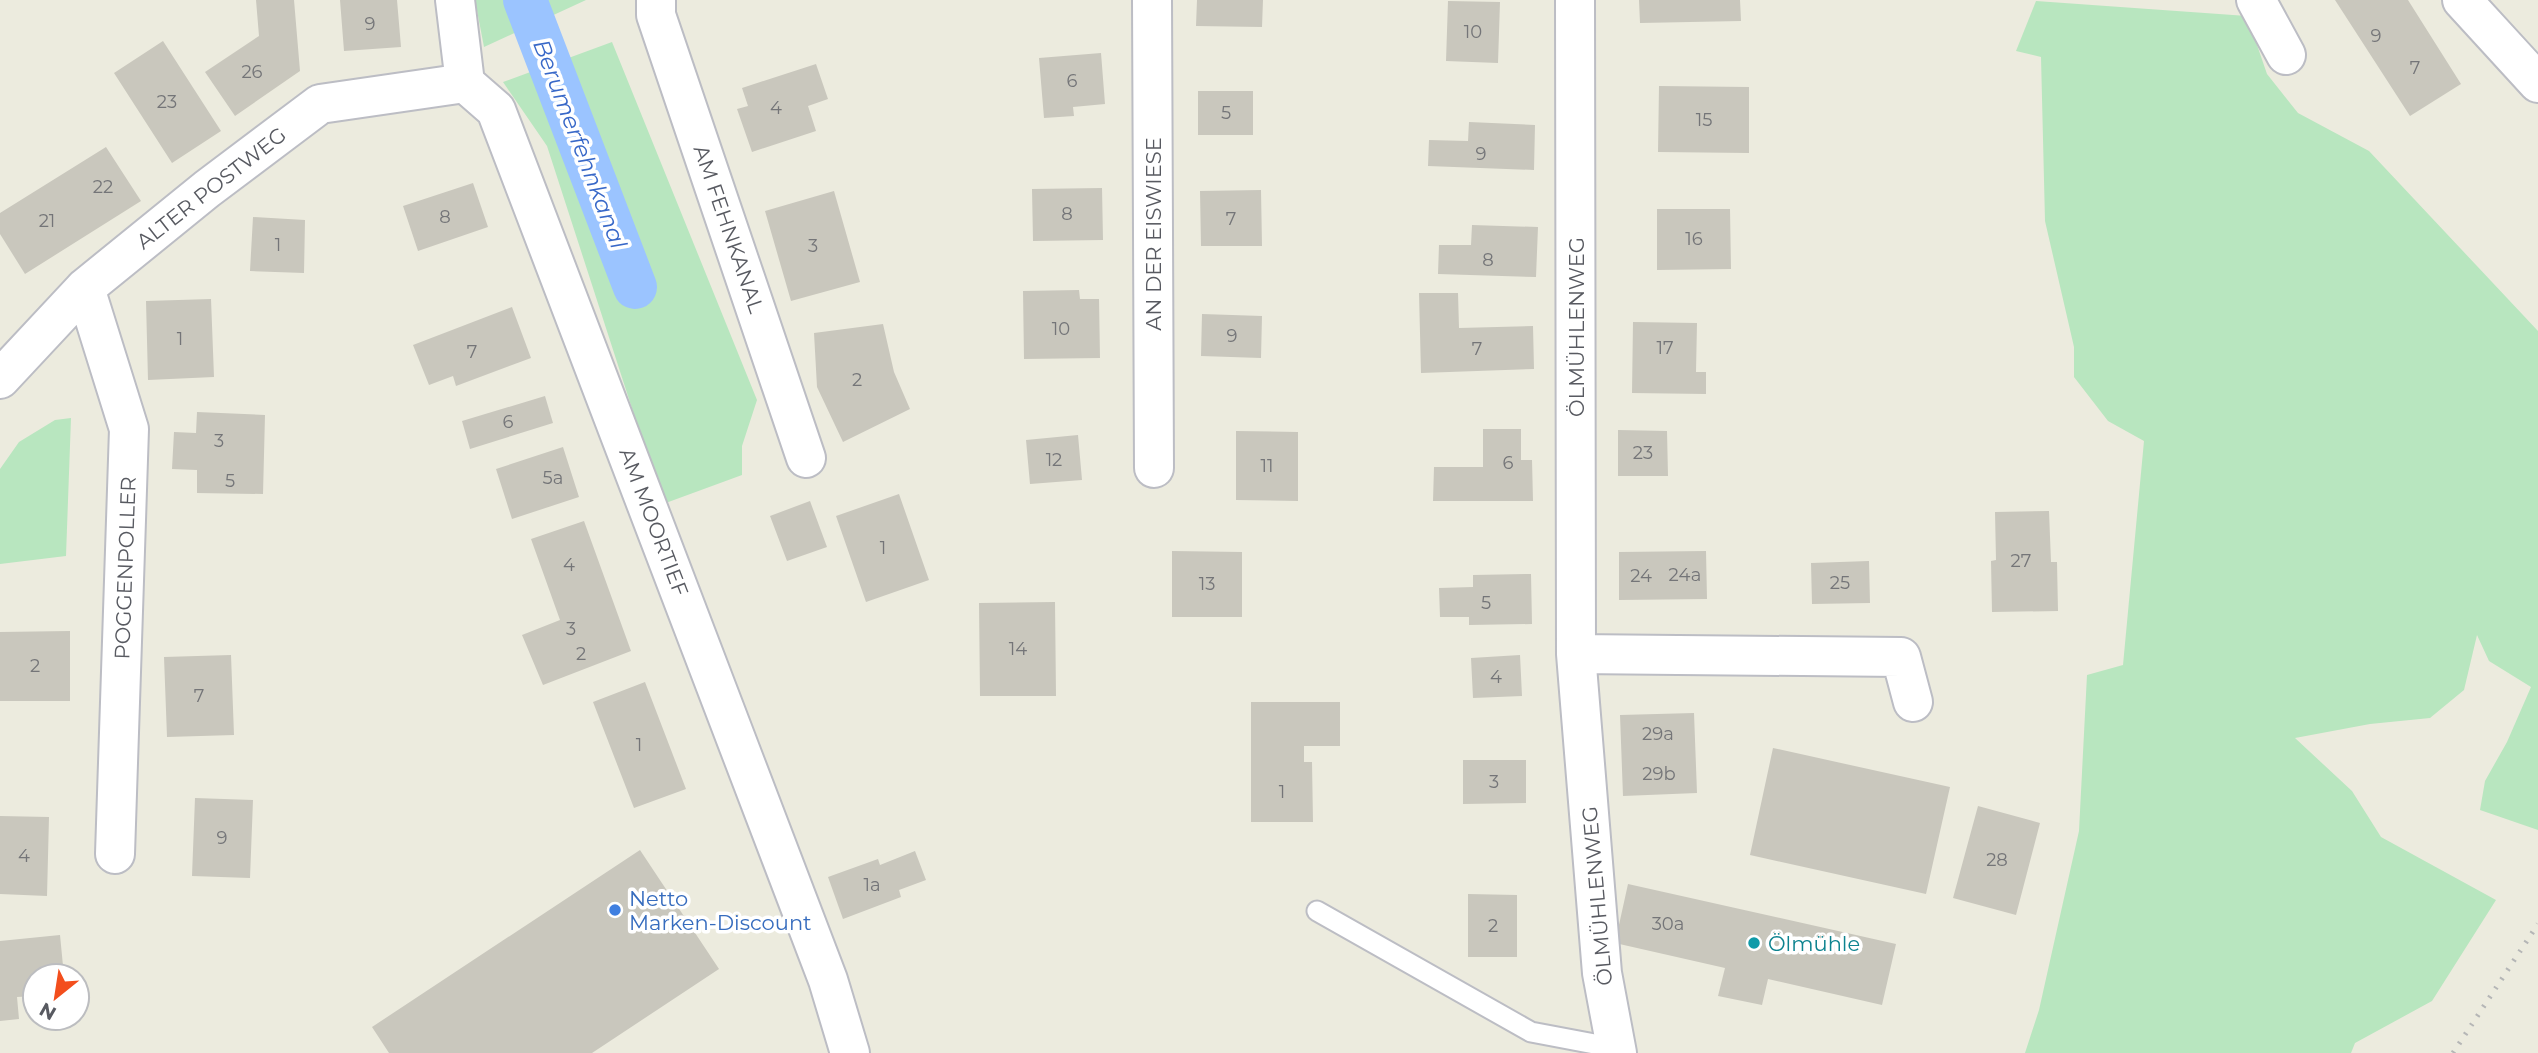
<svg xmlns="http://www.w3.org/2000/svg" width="2538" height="1053" font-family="Montserrat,sans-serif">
<rect width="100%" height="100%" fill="#ecebde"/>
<path fill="#b8e6bf" d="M475,0H586L484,47Z
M2036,1L2247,16L2267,74L2298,113L2369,151L2538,331V830L2480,810L2485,781L2507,742L2531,687L2489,661L2477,635L2464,690L2430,718L2370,724L2295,738L2352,791L2381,837L2496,900L2432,1001L2355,1043L2351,1053H2025L2039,1010L2079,831L2087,675L2123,665L2144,441L2108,421L2074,377V347L2045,221L2041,57L2016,51Z
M612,42L757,400L742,446V475L663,504L547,146L503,82Z
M71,418L66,556L0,564V469L19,442L55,420Z"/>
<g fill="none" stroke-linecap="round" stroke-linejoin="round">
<path stroke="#9bc4ff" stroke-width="44" d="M525,0L635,287"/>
</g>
<path fill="#c9c7bd" d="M256,0H294L300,71L235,116L205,72L259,36Z
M340,0H397L401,47L344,51Z
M1197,0H1263L1262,27L1196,26Z
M1639,0H1740L1741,21L1640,23Z
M2335,0H2408L2461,84L2410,116Z
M1448,1L1500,2L1498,63L1446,61Z
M163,41L221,131L172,163L114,73Z
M1101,53L1105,104L1073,107L1074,116L1044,118L1039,58Z
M816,64L828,99L808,106L816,131L752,152L737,109L748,106L742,88Z
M1659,86L1749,87V153L1658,152Z
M1198,91H1253V135H1198Z
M1469,122L1535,125L1534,170L1428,166L1429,140L1468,141Z
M106,147L141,201L25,274L0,234V213Z
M473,183L488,227L418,251L403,206Z
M1102,188L1103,240L1033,241L1032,189Z
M1261,190L1262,246H1201L1200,191Z
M834,191L860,282L791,301L765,211Z
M1657,209H1730L1731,269L1657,270Z
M253,217L305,220L304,273L250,271Z
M1472,225L1538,227L1536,277L1438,274L1439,245H1471Z
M1079,290L1080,299H1099L1100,358L1024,359L1023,291Z
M1419,293H1458L1459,328L1533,326L1534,369L1421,373Z
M211,299L214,377L148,380L146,301Z
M512,307L531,358L456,386L453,376L429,385L413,345Z
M1202,314L1262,316L1261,358L1201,356Z
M1633,322L1697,323L1696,372H1706V394L1632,393Z
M883,324L894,372L910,409L843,442L817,387L814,333Z
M545,396L553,423L470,449L462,421Z
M197,412L265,415L263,494L197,493V470L172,469L174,432L196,433Z
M1483,429H1521V460H1532L1533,501H1433L1434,467H1483Z
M1618,430L1667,431L1668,476H1618Z
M1236,431L1298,432V501L1236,500Z
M1078,435L1082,480L1030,484L1026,440Z
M563,447L579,497L512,519L496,469Z
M899,494L929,580L866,602L836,516Z
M810,501L827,547L787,561L770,516Z
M2049,511L2051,562H2057L2058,611L1992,612L1991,561L1996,560L1995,512Z
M584,521L631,651L543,685L522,635L560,620L531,539Z
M1172,551L1242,552V617H1172Z
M1706,551L1707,599L1619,600V552Z
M1869,561L1870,603L1812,604L1811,563Z
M1531,574L1532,624L1469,625V617H1440L1439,588L1473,587V575Z
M1055,602L1056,696H980L979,603Z
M70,631V701H0V632Z
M231,655L234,735L167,737L164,657Z
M1520,655L1522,696L1473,698L1471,658Z
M645,682L686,789L634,808L593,702Z
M1251,702H1340V746H1304V762H1312L1313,822H1251Z
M1694,713L1697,793L1623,796L1620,715Z
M1773,748L1950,787L1926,894L1750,855Z
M1463,760H1526V803L1463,804Z
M195,798L253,800L250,878L192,876Z
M1978,806L2040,823L2016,915L1953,898Z
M0,816L49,817L47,896L0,894Z
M640,850L719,969L592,1053H389L372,1027Z
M915,851L926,880L899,890L901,897L843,919L828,877L878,859L880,865Z
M1628,884L1896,944L1882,1005L1768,979L1762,1005L1718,996L1725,968L1615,943Z
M1468,894L1517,895V957H1468Z
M60,935L64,976H35V996L17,997L19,1019L0,1021V941Z"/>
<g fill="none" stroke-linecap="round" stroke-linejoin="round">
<g stroke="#bcbdc4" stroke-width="23">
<path id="lane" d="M1317,911L1531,1032L1616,1048"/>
</g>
<g stroke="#bcbdc4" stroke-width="42">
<path id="street" d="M455,0L465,83L496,110L828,980L850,1053
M656,0V15L806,458
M1152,0L1154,468
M1575,0L1576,654L1602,973L1617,1053
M2256,0L2286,55
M2462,0L2538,83
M85,288L129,429L115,854
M0,379L85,288L207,189L320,104L465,83
M1576,654L1901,657L1913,702"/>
</g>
<use href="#lane" stroke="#fff" stroke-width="19"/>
<use href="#street" stroke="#fff" stroke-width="38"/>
<path stroke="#b5b6b6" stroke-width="5" stroke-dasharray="2 9" stroke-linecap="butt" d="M2453,1053L2538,924"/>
</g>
<circle fill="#3f7fe0" stroke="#fff" stroke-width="2.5" cx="615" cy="910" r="7"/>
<circle fill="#0f9aa8" stroke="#fff" stroke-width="2.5" cx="1754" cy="943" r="7"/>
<g text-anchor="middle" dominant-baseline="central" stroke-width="7" stroke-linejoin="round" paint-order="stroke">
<g font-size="18" fill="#747578">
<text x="370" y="24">9</text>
<text x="1473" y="32">10</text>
<text x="2376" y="36">9</text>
<text x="2415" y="68">7</text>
<text x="252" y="72">26</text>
<text x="1072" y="81">6</text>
<text x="167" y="102">23</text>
<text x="776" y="108">4</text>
<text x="1226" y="113">5</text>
<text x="1704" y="120">15</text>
<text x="1481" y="154">9</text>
<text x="103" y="187">22</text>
<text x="1067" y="214">8</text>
<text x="445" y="217">8</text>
<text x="1231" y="219">7</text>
<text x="47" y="221">21</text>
<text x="1694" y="239">16</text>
<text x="278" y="245">1</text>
<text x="813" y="246">3</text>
<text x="1488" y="260">8</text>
<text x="1061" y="329">10</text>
<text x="1232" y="336">9</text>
<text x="180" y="339">1</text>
<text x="1665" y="348">17</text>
<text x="1477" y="349">7</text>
<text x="472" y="352">7</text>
<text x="857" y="380">2</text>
<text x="508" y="422">6</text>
<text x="219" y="441">3</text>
<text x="1643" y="453">23</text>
<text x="1054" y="460">12</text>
<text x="1508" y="463">6</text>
<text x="1267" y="466">11</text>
<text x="553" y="478">5a</text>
<text x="230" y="481">5</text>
<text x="883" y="548">1</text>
<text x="2021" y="561">27</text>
<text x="569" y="565">4</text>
<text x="1685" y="575">24a</text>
<text x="1641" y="576">24</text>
<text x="1840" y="583">25</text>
<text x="1207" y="584">13</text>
<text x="1486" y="603">5</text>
<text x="571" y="629">3</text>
<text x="1018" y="649">14</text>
<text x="581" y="654">2</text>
<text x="35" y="666">2</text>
<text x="1496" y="677">4</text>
<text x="199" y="696">7</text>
<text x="1658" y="734">29a</text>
<text x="639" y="745">1</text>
<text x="1659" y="774">29b</text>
<text x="1494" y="782">3</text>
<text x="1282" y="792">1</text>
<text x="222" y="838">9</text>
<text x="24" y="856">4</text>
<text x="1997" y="860">28</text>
<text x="872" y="885">1a</text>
<text x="1668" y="924">30a</text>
<text x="1493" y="926">2</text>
</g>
<g font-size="21" fill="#585a61" stroke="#fff">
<text transform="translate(211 188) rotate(-38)">ALTER POSTWEG</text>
<text transform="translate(729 229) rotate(71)">AM FEHNKANAL</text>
<text transform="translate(1153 234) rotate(-90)">AN DER EISWIESE</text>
<text transform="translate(1576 327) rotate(-90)">ÖLMÜHLENWEG</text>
<text transform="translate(654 522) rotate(69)">AM MOORTIEF</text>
<text transform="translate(125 568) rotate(-88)">POGGENPOLLER</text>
<text transform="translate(1597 896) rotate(-95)">ÖLMÜHLENWEG</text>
</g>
<g font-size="21" fill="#366cbe" stroke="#fff" text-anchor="start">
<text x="629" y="898">Netto<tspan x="629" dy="24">Marken-Discount</tspan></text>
</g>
<g font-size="21" fill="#0d838f" stroke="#fff" text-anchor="start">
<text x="1768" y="943">Ölmühle</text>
</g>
<g font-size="23" font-style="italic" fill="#3868c8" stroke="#fff">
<text transform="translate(580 144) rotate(69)">Berumerfehnkanal</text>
</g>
</g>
<g transform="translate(56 997) rotate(210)"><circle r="33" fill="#ffffff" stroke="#bcbdc0" stroke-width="2"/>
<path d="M0-5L12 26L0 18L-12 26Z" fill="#f34e1d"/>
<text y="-10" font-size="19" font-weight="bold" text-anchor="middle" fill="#585a61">N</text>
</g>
</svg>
